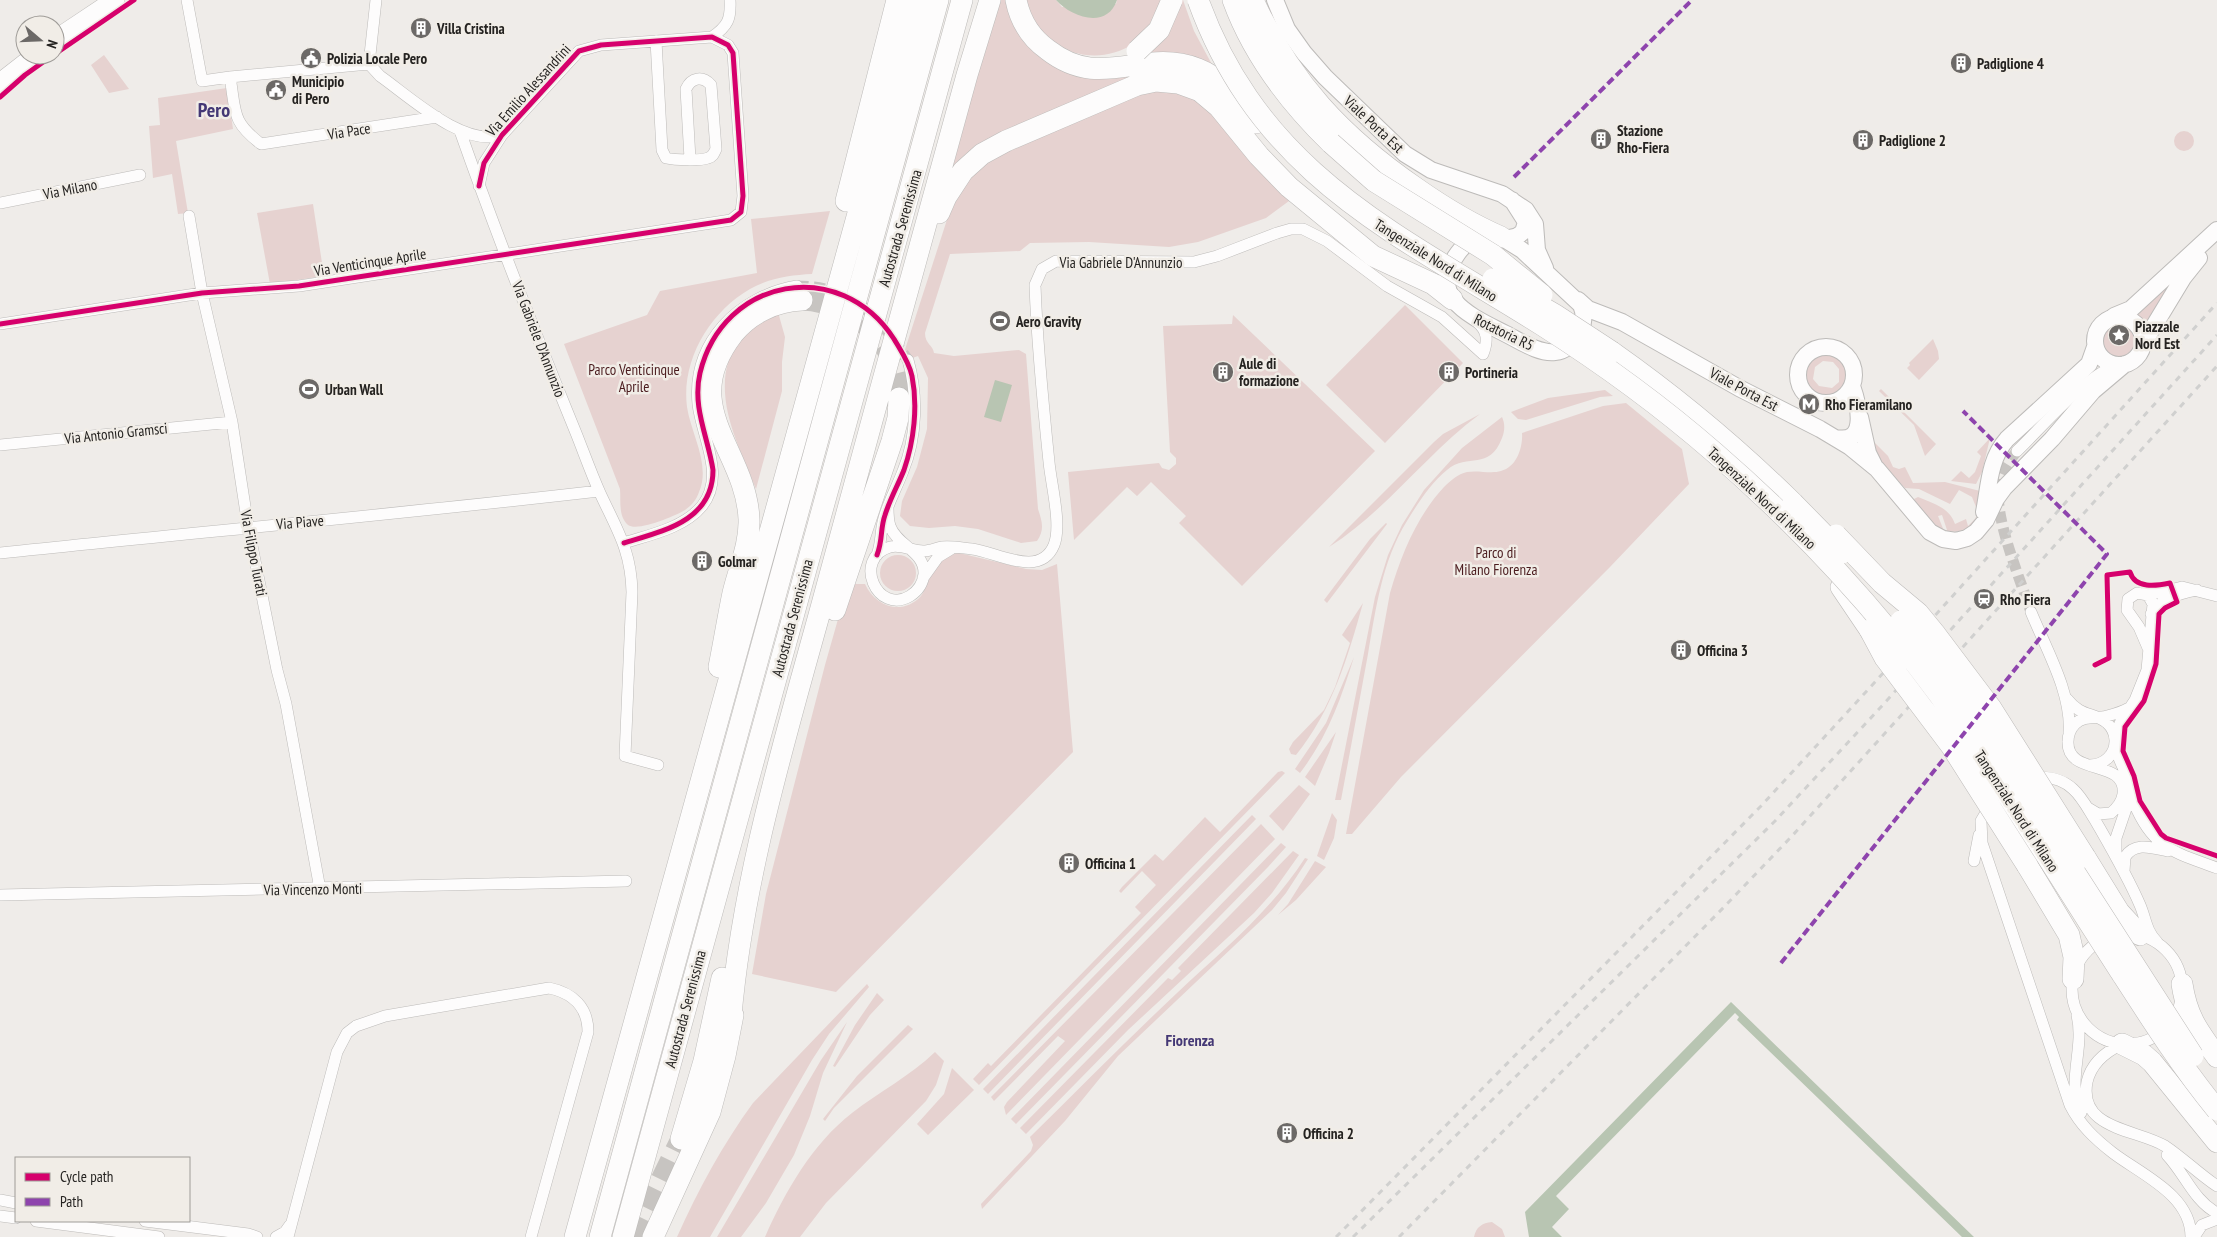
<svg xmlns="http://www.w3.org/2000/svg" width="2217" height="1237" font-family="'PT Sans Narrow',sans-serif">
<rect width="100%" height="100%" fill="#efece9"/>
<path fill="#e6d2d0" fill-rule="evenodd" d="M996,0H1007L1039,56L1049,63L1060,68L1153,70L1179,78L948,177Z
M1025,0H1056L1062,7L1116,4L1117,0H1183L1194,31L1216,72L1141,57L1133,44C1102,64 1061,57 1038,28C1032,21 1029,9 1025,0Z
M104,55L129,89L109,93L91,65Z
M227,88L233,129L176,141L188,213L178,214L172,174L153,178L149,126L160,125L158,98Z
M1168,89L1197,97L1289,201L1266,218L1198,242L1169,247L1089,242L1030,243L1020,251L950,254L925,333C925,344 933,345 934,353L954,356L1019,350L1026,354L1038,509C1042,521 1045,530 1037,541L1021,543L978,529L955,526L929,528L910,526L900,516L902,501L917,467L927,429L928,378L918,356L901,362L954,198L984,161L1133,95Z
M2174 141a10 10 0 1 1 20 0a10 10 0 1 1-20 0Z
M313,204L324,276L270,284L257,213Z
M830,211L812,274C791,275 769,278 750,289C710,312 681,360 687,407C691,434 711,465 699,492C697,499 691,506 685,510C675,516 638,532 628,525C618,516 621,501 620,489L564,344L647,315L660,291L757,273L751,219Z
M2178,269L2145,326L2134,314Z
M1405,305L1463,363L1385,443L1326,385Z
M778,312L785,337L782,362V391L756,489C737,442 706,386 740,338C745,329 768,318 778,312Z
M1233,315L1375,451L1242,586L1179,523L1186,516L1151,482L1137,496L1127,487L1074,540L1068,472L1159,463L1162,468L1169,470L1176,464V458L1170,452L1163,326L1232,324Z
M2102 342a17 17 0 1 1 34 0a17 17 0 1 1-34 0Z
M1933,339L1938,351L1939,359L1919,380L1907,368L1910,365L1909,363Z
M1823,353C1876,354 1832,425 1808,387C1799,372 1809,358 1823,353ZM1823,361L1833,362L1839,369V382L1832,388L1819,386L1813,379L1815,367Z
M1881,389L1936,444L1925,456L1914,425L1879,391Z
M1605,390L1613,396L1600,397L1526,420L1518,419L1511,412L1548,398Z
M1626,403L1682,449L1689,484L1610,567L1401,777L1352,834H1346L1390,593C1401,555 1417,516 1444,487C1450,481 1458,474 1467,472C1478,470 1491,474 1501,471C1517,467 1523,447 1522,433L1603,406Z
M1480,414C1426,454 1386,511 1329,547L1434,442L1443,434Z
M1502,417C1505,424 1505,430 1502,438C1489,472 1468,452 1447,470C1431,483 1418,503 1407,521C1382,561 1376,608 1368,654C1359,703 1350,752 1341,800H1335L1375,597L1388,555L1402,525L1424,490L1462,448Z
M1990,438L1982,472L1976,484L1951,481L1961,471L1969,478L1975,472L1981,456L1977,452Z
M1872,440L1888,456L1893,467L1899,469L1905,467L1913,483L1945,482L1980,491C1979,517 1976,535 1944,531L1947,530L1942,515L1938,516L1944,531L1938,529L1916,503L1914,499L1918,497C1934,504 1949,507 1955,524L1966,519L1968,526L1975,519L1978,512L1972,497L1959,490L1950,504L1919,489L1905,488L1878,460Z
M1386,523L1387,524L1327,603L1324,600L1370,539Z
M959,553L1026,569L1042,570L1057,564L1073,752L836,992L752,974L766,894L825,665L848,584H865C875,607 903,616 921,596C928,587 927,576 933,568C939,560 950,554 959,553Z
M880 573a18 18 0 1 1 36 0a18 18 0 1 1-36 0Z
M1363,603C1348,657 1332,711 1296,755L1291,754L1289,749L1293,742L1324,710L1335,687L1350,643L1342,635Z
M1354,657C1341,699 1327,738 1300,773L1295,769L1326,723Z
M1336,732L1329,753L1315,786L1305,777Z
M1282,771L1285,773L979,1085L973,1079L988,1063L991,1066L1141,913L1135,907L1156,885L1142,871L1121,893L1119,891L1122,887L1155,854L1163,861L1205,817L1220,832L1278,772Z
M1299,785L1310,794L1283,831L1269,816Z
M1332,813L1337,820L1334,838L1324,860L1317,856Z
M1252,815L1256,819L988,1094L983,1089Z
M1261,824L1275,839L1006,1115L1004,1107L1007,1102L1065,1041L1058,1036L994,1101L991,1097Z
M1281,843L1286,847L1268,867L1016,1124L1011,1119Z
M1293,851L1299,855L1272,893L1254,913L1128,1030L1026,1134L1020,1128L1168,978L1172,980L1181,971L1178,968Z
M1305,858L1308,859L1286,893L1272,910L1118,1056L1065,1121L982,1209L981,1204L1031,1151L1033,1145L1030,1137C1079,1089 1127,1040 1177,993C1223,950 1271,911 1305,858Z
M1315,861L1326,867L1296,900L1278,915L1288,904Z
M867,984L869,987L829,1034L812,1060L710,1237H677C698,1190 723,1144 753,1103Z
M877,993L884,1000L870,1015L835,1067L833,1066L855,1025Z
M847,1022L823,1073L810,1116L794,1155L766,1203L741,1237H717L821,1060Z
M908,1025L913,1029L834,1108L825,1121L823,1119L857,1076Z
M935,1052L944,1061L936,1085L926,1101L826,1203L800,1237H765C785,1192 812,1144 852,1113C879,1092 910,1076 935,1052Z
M952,1068L974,1090L928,1135L917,1124L944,1094Z
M1492,1222L1502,1229L1505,1237H1474C1476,1227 1482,1223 1492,1222Z"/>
<path fill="#b8c5b2" d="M1056,0H1117C1107,30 1071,17 1056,0Z
M995,380L1012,385L1001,422L984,417Z
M1731,1002L1974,1237H1962L1737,1020L1739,1017L1735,1013L1556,1196L1569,1209L1552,1227L1562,1237H1529L1525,1212Z"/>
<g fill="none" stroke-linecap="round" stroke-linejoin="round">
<path stroke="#c7c4c1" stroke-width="11" stroke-dasharray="11 5.5" stroke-linecap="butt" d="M797,286C853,286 879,317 908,360
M2017,451C2009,461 2001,472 1999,485C1993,516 2021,581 2031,612"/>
<path stroke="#c7c4c1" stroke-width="21" stroke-dasharray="21 11" stroke-linecap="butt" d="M802,300C853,302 902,344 899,398
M633,1237L681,1139"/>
<g stroke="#bdbbb9" stroke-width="12">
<path id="street" d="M187,0L202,81L230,77L369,64
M712,37C728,26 731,19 730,0
M656,41L662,150L666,158C675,160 700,161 708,158C713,157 714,153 716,149L711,85C702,75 691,78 686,89L690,159
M369,64L380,76C410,97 464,148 502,135
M369,64L376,0
M230,77C236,112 231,121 261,144L437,117
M460,131C496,233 535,333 576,433C584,453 591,473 600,493C617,530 631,550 632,592L625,756L658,765
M0,203L140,175
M189,216L202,293L232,422L248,526L277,670L286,704L320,889
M1477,322C1488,331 1488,341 1483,354
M0,324L202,293L299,286L731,220L741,212L743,196L733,53L728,45L712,37L601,45L579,51L502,135L484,163L479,186
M0,445L232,422
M2017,451C2040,429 2087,374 2116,366
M888,507C888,514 888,520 890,526C897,546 925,551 924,574C923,583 918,591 910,596C877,616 852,558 890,547C901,544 912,551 923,551C930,551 936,548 942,547C952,546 962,548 972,549C997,552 1040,579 1054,545C1062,525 1051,484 1049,462C1043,404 1037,343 1035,285L1042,269L1056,261L1194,262L1217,256L1277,233L1291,229H1303L1327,241L1387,286L1442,317L1483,354
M624,543C649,535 684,528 702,506C726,476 702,438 698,404C692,342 739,296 797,286
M0,553C200,532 400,514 599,491
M877,555C882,542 880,531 884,518C889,501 897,487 903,471C917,437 918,395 908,360
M923,578L938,557L951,549
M2145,593H2158L2182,587L2217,596
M2031,612C2046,649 2072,693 2069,733
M2151,614C2160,599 2180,593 2197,590
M2148,648L2139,627L2127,610L2128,599L2137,593L2148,595L2153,604L2147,670L2135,700L2121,721L2116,733C2113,752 2122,764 2129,780C2132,787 2131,795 2134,803C2153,849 2174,852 2217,868
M2067,699C2081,717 2094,712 2107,723C2117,732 2118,748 2108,758C2103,763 2097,765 2090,765
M2033,778C2047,776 2062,779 2073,789C2082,797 2088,809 2095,820C2111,848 2127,875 2140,905C2146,919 2146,931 2157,942
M1991,804L1981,821L1982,843L2070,1105C2080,1125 2095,1139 2113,1153C2142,1175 2191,1195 2191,1237
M2088,808L2098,814L2111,813C2117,808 2122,802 2123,794C2127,758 2067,777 2068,742C2068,735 2070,729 2075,724C2084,715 2096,719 2107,716C2115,714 2122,712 2129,708
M2116,855V838L2131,794
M1974,861L1979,835
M2124,871L2125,857C2135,841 2153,848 2168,851
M0,895L626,881
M2072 989a55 55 0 1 1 110 0a55 55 0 1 1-110 0Z
M2077,1015C2085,1049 2066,1081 2081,1113
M2122,1044C2105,1052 2091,1064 2087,1082C2078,1130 2137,1129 2165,1146C2183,1158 2199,1174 2217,1186
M2167,1155C2185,1174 2194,1201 2217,1213
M0,1200L16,1203
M0,1216L16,1218
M36,1221L159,1237
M145,1221L248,1234L257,1237
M276,1237L285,1232L290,1225
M288,1237L337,1052L347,1033L356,1026L385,1016L549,988C573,993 588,1007 588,1032L531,1237
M2194,1237L2202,1225L2217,1219"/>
</g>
<g stroke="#bdbbb9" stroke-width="18">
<path id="secondary" d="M1275,0L1287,29L1304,53L1325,77L1405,154L1431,170L1502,194L1526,210L1535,224L1537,250L1545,268
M1501,237L1522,250L1581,305C1589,323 1576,350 1555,352C1539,354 1520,341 1506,334C1473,317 1425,298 1458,253C1479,223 1506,248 1523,232L1526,222L1512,200
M1578,300L1588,309L1622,322L1739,388L1820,429L1850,447L1877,469L1930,532L1943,539L1956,541L1967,538L1976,532L1986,520L1996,499L2004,488L2052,439L2093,391L2125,364
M2114,316L2131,309L2217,230
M2095 341a24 24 0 1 1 48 0a24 24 0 1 1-48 0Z
M2143,344L2183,278L2199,258
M1798 375a28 28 0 1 1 56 0a28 28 0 1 1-56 0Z
M1860,417L1868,453L1874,465
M1836,438C1869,444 1858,403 1852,386
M1984,512C1989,487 1989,459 2007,439L2089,364L2095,347"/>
</g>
<g stroke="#bdbbb9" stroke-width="20">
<path id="primary" d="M55,40L115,0
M0,83L36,55"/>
</g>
<g stroke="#bdbbb9" stroke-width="22">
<path id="highway" d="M1016,0C1020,20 1031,38 1048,50C1102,92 1142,47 1198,69C1224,79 1239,102 1256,123
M1233,0C1253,55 1289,102 1331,143
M1253,0C1290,82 1342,137 1416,188C1443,207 1471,224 1501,237
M846,201L897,0
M939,213L946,197L963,171L982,154L1006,141L1137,85L1156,81L1178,83L1200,91L1219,107L1259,156L1289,187L1373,256L1433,284L1452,299
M1612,352C1676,397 1737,448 1793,503
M1841,587L1870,630
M835,610L892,441L898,418L899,398
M719,667C724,642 728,617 733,593C739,568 750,544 749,519C746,449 676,408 733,334C750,313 776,301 802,300
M2085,857L2119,912L2140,935
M2027,865L2069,935L2074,957L2073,979
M2182,984C2187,1017 2198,1031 2217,1057
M730,1027C741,884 783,746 821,608C869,430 918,253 967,75L990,0
M2122,1044L2144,1055L2152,1062L2217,1142
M681,1139L704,1061L722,978
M575,1237L917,0
M600,1237L938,0
M623,1237L962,0
M653,1237L710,1112L725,1056L733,1015"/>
</g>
<use href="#street" stroke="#fdfcfc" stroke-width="11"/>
<use href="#secondary" stroke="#fdfcfc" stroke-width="16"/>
<use href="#primary" stroke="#fdfcfc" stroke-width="19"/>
<use href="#highway" stroke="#fdfcfc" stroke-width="21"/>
<path stroke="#d0d0cf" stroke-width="3" stroke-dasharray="6 6" stroke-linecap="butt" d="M1336,1237L1761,806L1875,682L2217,303
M1353,1237L1775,821L1880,708L2217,335
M1399,1237L1724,907L1792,836L2217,366"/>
<g stroke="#bdbbb9" stroke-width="22" stroke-linecap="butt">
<path id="highway-bridge" d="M1198,0C1261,175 1396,233 1542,325C1602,363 1661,406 1715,453C1820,544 1907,642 1983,758C2030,828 2074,900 2120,971C2151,1019 2181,1066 2217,1110
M1137,51L1159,30L1172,0
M1331,143L1374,181L1493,255L1542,295
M1493,279L1554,314L1612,352
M1793,503L1842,553
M1836,535L1882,583L1918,613L1936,635L1991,708L2085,857
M1901,621L1987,736L2193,1056
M1870,630L1885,658L1952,747L2027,865"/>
</g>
<use href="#highway-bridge" stroke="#fdfcfc" stroke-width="21"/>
<path stroke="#8e44ad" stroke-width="4" stroke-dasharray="8 4" stroke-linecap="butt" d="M1514,177L1692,0
M1781,963L2107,554L1963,411"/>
<g stroke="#f1ede7" stroke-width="8">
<path id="cycleway" d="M55,54L134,0
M0,97L25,75L53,55
M0,324L202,293L299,286L731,220L741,212L743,196L733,53L728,45L712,37L601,45L579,51L502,135L484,163L479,186
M624,543C663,531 713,521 713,470C708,437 692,407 700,373C723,277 840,256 894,339C901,351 909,362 912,376C918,406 914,441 904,470C898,485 890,499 885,515C880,529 883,540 877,555
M2095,665L2109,658L2107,575L2130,572C2135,589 2156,586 2170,583L2177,602L2165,608L2159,614L2156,664L2144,701L2125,727L2123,751L2134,776L2140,801L2161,834L2166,838L2217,856"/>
</g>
<use href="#cycleway" stroke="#d6006c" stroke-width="5"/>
</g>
<defs>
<g id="building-disc" transform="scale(1.125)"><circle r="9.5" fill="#6c6967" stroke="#f1ede7"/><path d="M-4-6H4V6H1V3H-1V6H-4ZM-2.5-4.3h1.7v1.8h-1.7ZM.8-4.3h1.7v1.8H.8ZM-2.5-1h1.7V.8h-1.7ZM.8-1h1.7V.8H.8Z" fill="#fff"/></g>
<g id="civic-disc" transform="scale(1.125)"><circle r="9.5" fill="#6c6967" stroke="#f1ede7"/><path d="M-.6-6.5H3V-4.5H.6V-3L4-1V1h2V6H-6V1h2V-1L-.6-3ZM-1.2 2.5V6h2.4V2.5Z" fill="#fff"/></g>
<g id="stadium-disc" transform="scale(1.125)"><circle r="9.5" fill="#6c6967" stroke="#f1ede7"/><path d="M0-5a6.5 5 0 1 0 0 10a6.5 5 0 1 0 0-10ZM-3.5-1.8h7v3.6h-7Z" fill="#fff"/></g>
<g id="sight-disc" transform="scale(1.125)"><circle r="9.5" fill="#6c6967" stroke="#f1ede7"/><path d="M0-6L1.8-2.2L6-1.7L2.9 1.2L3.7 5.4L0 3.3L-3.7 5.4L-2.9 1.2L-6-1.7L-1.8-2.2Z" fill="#fff"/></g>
<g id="metro-disc" transform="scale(1.125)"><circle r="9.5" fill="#6c6967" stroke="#f1ede7"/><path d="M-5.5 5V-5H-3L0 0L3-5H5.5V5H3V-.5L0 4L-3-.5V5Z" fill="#fff"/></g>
<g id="station-disc" transform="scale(1.125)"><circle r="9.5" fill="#6c6967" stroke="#f1ede7"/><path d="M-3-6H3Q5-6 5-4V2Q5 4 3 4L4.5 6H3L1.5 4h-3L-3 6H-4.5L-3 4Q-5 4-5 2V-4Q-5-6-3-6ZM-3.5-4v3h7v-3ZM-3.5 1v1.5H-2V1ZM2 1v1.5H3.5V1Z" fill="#fff"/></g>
</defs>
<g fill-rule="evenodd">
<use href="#building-disc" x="421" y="28"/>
<use href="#civic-disc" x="311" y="58"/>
<use href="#building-disc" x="1961" y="63"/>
<use href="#civic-disc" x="276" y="90"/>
<use href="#building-disc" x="1601" y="139"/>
<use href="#building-disc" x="1863" y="140"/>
<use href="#stadium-disc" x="1000" y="321"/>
<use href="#sight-disc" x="2119" y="335"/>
<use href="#building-disc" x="1223" y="372"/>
<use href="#building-disc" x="1449" y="372"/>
<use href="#stadium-disc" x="309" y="389"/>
<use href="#metro-disc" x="1809" y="404"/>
<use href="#building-disc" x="702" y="561"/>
<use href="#station-disc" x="1984" y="599"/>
<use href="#building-disc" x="1681" y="650"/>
<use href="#building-disc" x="1069" y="863"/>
<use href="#building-disc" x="1287" y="1133"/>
</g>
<g text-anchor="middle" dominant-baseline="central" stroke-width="5" stroke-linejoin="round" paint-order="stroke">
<g font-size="15" font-weight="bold" fill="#252321" stroke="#f1ede7" text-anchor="start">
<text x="437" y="28">Villa Cristina</text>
<text x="327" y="58">Polizia Locale Pero</text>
<text x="1977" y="63">Padiglione 4</text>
<text x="292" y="81">Municipio<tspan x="292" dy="17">di Pero</tspan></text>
<text x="1617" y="130">Stazione<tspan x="1617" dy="17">Rho-Fiera</tspan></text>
<text x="1879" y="140">Padiglione 2</text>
<text x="1016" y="321">Aero Gravity</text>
<text x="2135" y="326">Piazzale<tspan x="2135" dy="17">Nord Est</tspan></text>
<text x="1239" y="363">Aule di<tspan x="1239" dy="17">formazione</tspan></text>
<text x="1465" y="372">Portineria</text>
<text x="325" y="389">Urban Wall</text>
<text x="1825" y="404">Rho Fieramilano</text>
<text x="718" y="561">Golmar</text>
<text x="2000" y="599">Rho Fiera</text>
<text x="1697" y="650">Officina 3</text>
<text x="1085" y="863">Officina 1</text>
<text x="1303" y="1133">Officina 2</text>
</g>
<g font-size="15" fill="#252321" stroke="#f1ede7">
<text transform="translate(528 90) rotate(-48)">Via Emilio Alessandrini</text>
<text transform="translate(1374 124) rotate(43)">Viale Porta Est</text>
<text transform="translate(349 131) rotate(-9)">Via Pace</text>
<text transform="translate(70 189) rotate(-11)">Via Milano</text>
<text transform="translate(900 228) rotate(-74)">Autostrada Serenissima</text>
<text transform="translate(1436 260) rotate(32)">Tangenziale Nord di Milano</text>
<text transform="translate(370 262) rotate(-9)">Via Venticinque Aprile</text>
<text x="1121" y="262">Via Gabriele D'Annunzio</text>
<text transform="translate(1504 332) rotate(26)">Rotatoria R5</text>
<text transform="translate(539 339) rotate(69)">Via Gabriele D'Annunzio</text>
<text transform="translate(1744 389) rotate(28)">Viale Porta Est</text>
<text transform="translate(116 433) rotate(-6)">Via Antonio Gramsci</text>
<text transform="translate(1762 498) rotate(43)">Tangenziale Nord di Milano</text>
<text transform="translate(300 522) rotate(-5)">Via Piave</text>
<text transform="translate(254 553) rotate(79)">Via Filippo Turati</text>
<text transform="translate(792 618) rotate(-75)">Autostrada Serenissima</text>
<text transform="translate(2017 811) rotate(57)">Tangenziale Nord di Milano</text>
<text transform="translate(313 889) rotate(-1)">Via Vincenzo Monti</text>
<text transform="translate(685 1009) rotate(-75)">Autostrada Serenissima</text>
</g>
<g font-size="15" fill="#4b1c1f" stroke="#f1ede7">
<text x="634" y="369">Parco Venticinque<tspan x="634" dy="17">Aprile</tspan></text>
<text x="1496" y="552">Parco di<tspan x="1496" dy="17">Milano Fiorenza</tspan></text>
</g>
<g font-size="16" font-weight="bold" fill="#443875" stroke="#f1ede7">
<text x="1190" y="1040">Fiorenza</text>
</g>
<g font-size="20" font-weight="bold" fill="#443875" stroke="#f1ede7">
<text x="214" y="110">Pero</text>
</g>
</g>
<rect x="15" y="1157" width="175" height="65" fill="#f1ede7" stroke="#9f9c98"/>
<rect x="25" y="1173" width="25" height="8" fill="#d6006c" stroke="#9f9c98"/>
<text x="60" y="1182" font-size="15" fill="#252321">Cycle path</text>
<rect x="25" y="1198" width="25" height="8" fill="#8e44ad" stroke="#9f9c98"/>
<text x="60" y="1207" font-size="15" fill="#252321">Path</text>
<g transform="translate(40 40) rotate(109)"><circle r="24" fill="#f1ede7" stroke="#9f9c98"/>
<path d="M0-4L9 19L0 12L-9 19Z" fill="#6c6967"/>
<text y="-8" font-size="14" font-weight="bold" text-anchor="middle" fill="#252321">N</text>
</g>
</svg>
